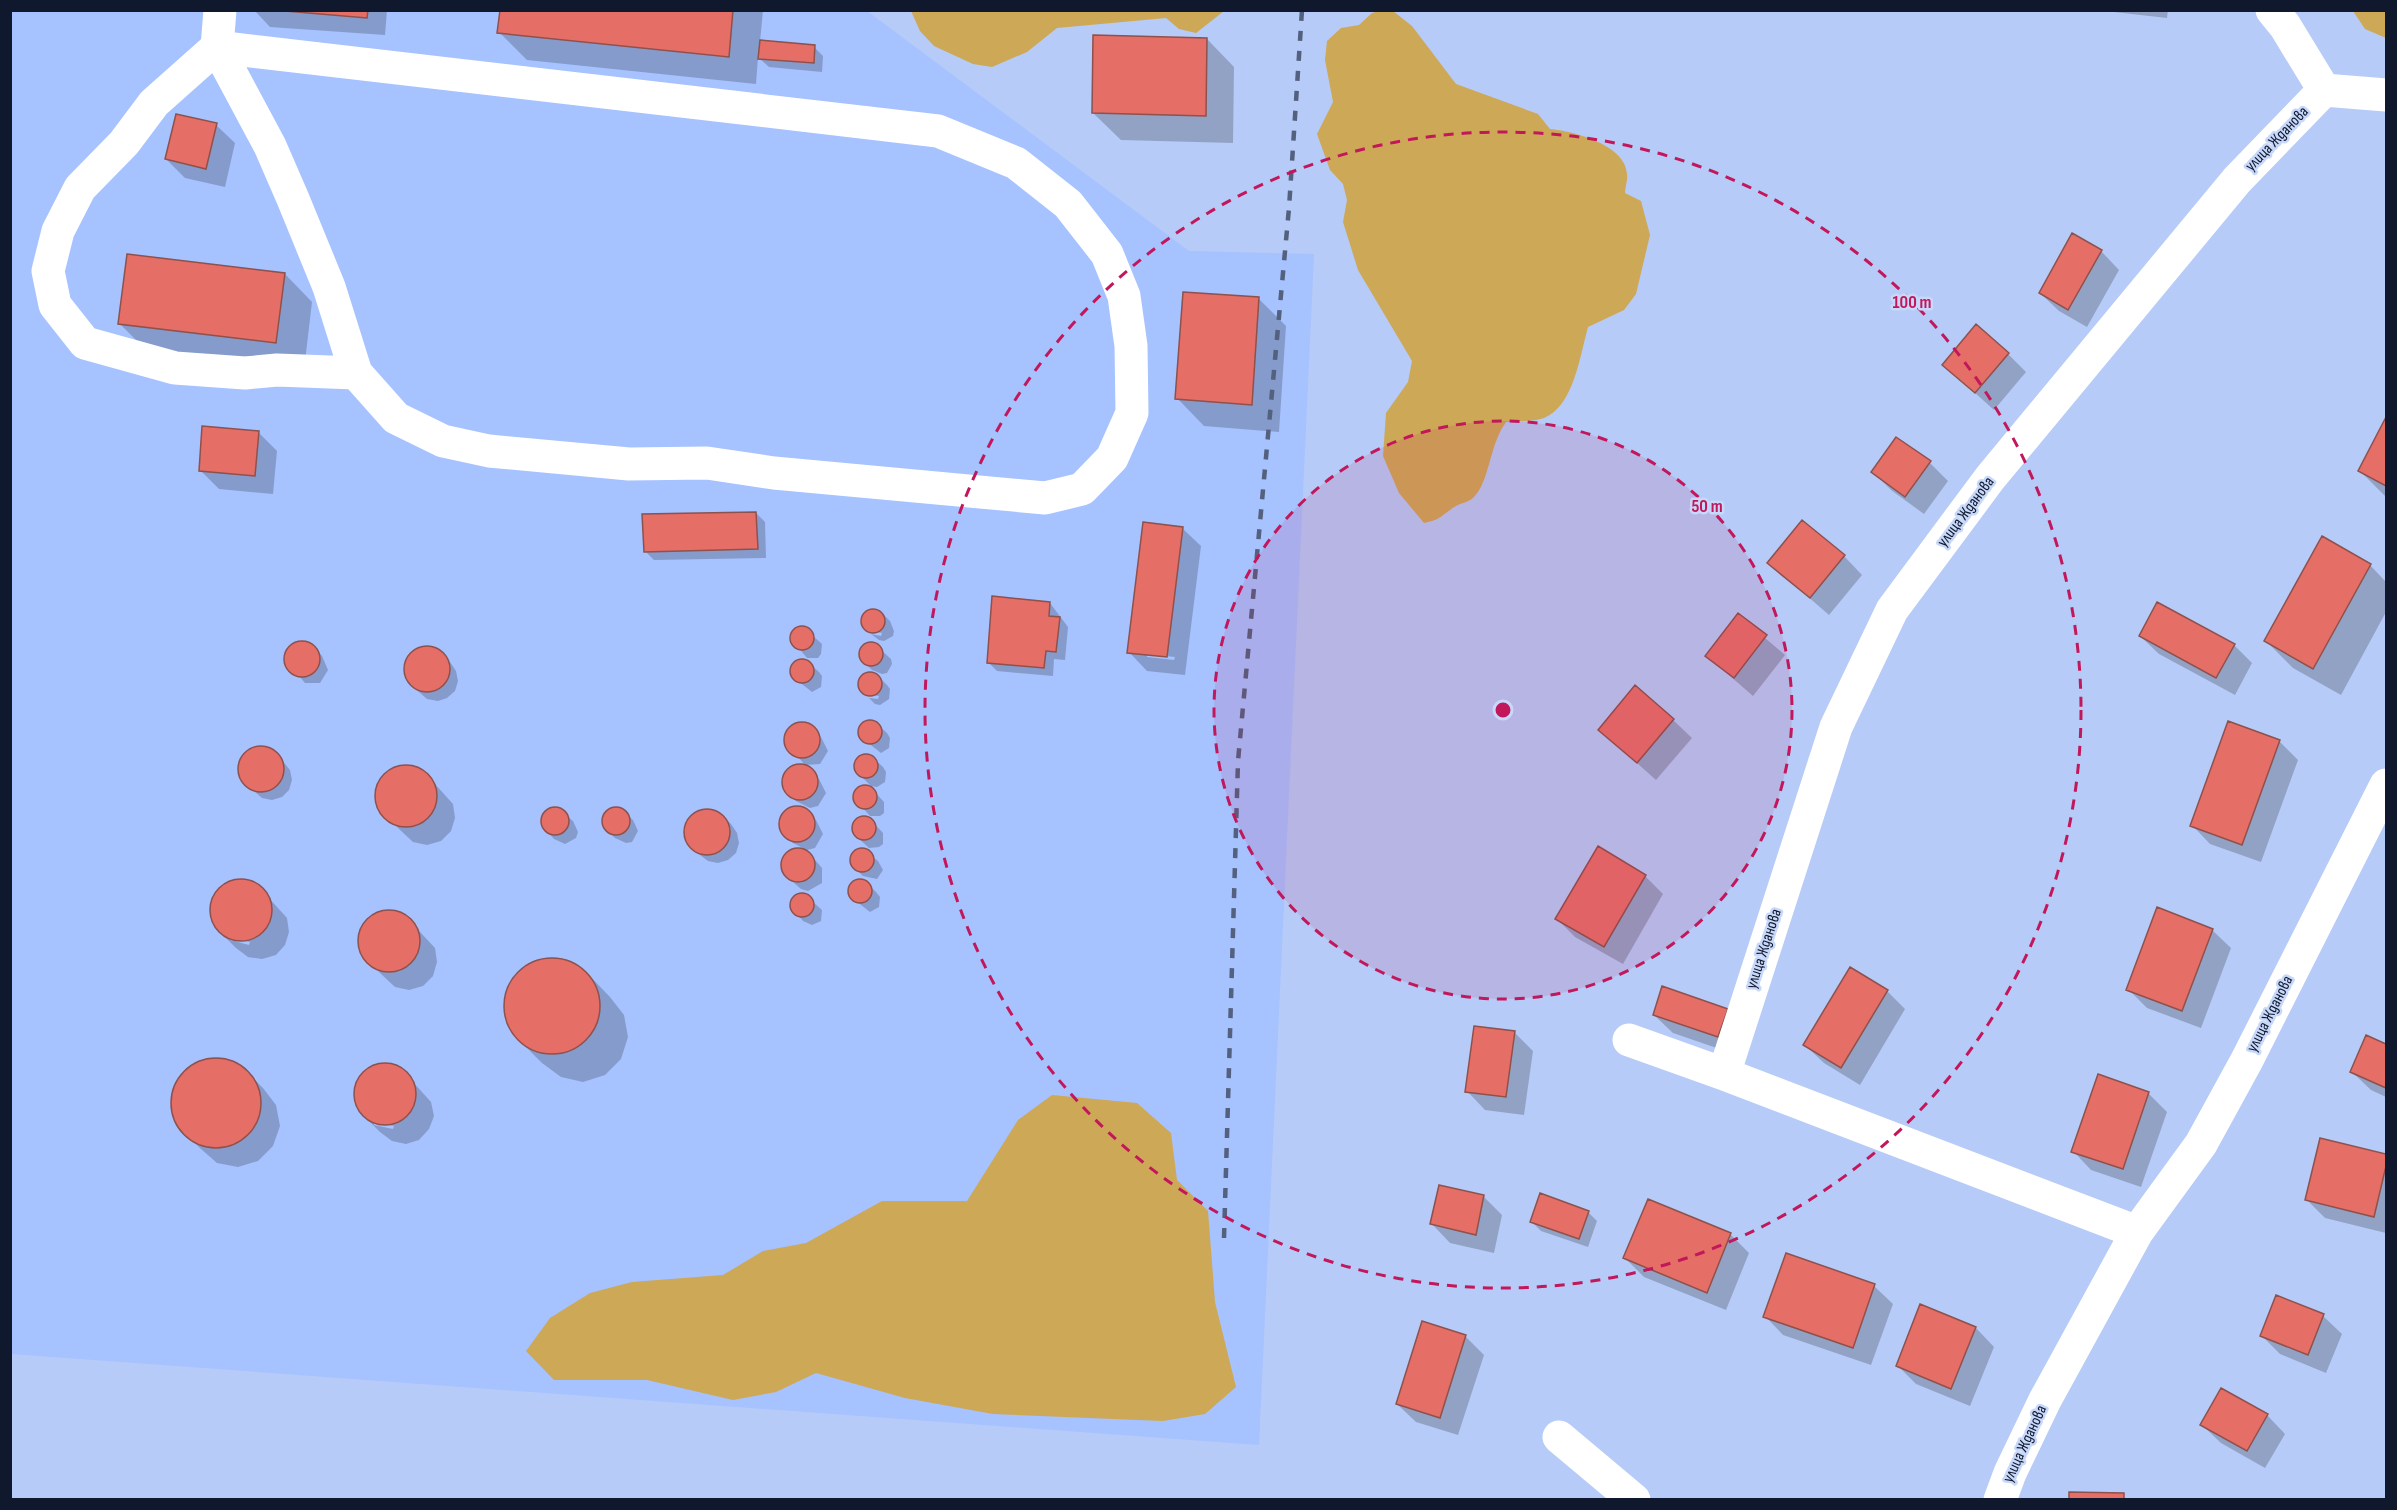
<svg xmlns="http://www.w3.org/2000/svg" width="2397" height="1510" font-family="'Sofia Sans Condensed',sans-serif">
<rect width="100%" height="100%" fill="#b6cbf7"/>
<path fill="#a6c2ff" d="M10,11H867L1189,251L1314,254L1259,1445L11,1354Z"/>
<path fill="#cda856" d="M1382,10L1393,11L1412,26L1456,84L1538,114L1550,129C1573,131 1626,145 1627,174C1628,180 1625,187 1625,193L1641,201L1650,235L1636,294L1624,310L1588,327C1580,355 1574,406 1544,418C1533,422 1517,421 1506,422C1489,445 1490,482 1473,498C1469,502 1461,503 1456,506C1441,515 1443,519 1424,523L1399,493L1383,456L1386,413L1408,382L1412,361L1358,270L1343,222L1347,200L1343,184L1330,170L1317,134L1333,102L1325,60L1327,41L1341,28L1359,25L1372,13Z
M911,11H1224L1196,33L1179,29L1166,18L1057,28L1027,52L992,67L973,64L934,46L920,31Z
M2353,11H2386V38L2365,29Z
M1052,1095L1137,1103L1171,1133L1177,1180L1208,1211L1215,1302L1236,1387L1205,1414L1163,1421L993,1414L905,1398L816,1373L776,1392L733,1400L647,1380H554L526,1351L550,1318L590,1293L632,1282L723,1275L763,1251L806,1243L882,1201H967L1018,1120Z"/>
<path fill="#0003" fill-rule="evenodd" d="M254,10H387L385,35L270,27Z
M501,10H763L760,42L814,47L823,56L822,72L769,67L758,57L756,84L527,60L499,32Z
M2096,10H2168L2167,18Z
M1207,39L1234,67L1233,143L1121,140L1093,113Z
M216,125L235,143L225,187L185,178L166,159Z
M2101,251L2119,270L2087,327L2059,311L2040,293Z
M285,274L312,302L304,370L147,351L120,324Z
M1259,299L1286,326L1279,432L1204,426L1177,398Z
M2008,354L2026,372L1994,410L1944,365Z
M2386,420V497L2360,471Z
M259,433L277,451L273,494L219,489L200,470Z
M1930,463L1948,481L1924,514L1891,490L1873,472Z
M756,513L765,522L766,558L654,560L645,551Z
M1182,528L1201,546L1185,675L1147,671L1129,652ZM1147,654L1175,657L1174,660L1147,657Z
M1844,556L1862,575L1829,615L1769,563Z
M2370,565L2386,582V612L2341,695L2293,668L2266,641Z
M1050,603L1068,627L1065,660L1054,659L1053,676L997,671L988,662Z
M870,610L881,612L890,621L894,631L893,636L884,641L879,640L871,634L881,636L882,633L871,631V633L865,627L863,617Z
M1738,615L1785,655L1753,696L1707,656Z
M804,628L822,644L821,654L818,658H807L792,640L795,631Z
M2140,636L2234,645L2252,663L2235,695L2159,654Z
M298,643L313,646L322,656L328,670L320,683H305L286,661L287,654Z
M873,643L891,659L892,664L887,673L882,674L872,670L863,661L864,646Z
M431,648L450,662L456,671L458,681L455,691L447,698L438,701L427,699L419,692L410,683L405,673L406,663L412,654L420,649Z
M799,661L809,663L819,672L822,676L821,687L812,692L798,681L792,673V668Z
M867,673L877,675L887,685L890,689L889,699L880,705L875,704L869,698L878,699L879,696L866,694L860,686V680Z
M1673,720L1692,738L1656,780L1600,730Z
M867,722L877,724L887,733L890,738L889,748L881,753L867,742L860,734Z
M805,724L821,737L828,751L820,764L805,765L786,743L790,729Z
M2279,741L2298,760L2261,862L2210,844L2192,825Z
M255,748H265L275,752L290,770L292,780L289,790L282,797L272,800L262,798L244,782L240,772V762L246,753Z
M863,756L873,758L883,767L886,772L885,782L877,787L871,786L858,773L856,763Z
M802,766L819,779L826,793L818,806L810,808L796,801L787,792L784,777L795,767Z
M398,767H412L425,773L453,804L455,818L451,831L441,841L427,845L413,842L383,814L377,801L378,787L386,775Z
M862,787L872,789L884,802V813L880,816H870L854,798Z
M800,807L816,820L823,834L815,848L807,850L793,843L781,826V819L792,808Z
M557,808L573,821L578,832L576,838L565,844L554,839L545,829L543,817L546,812Z
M618,808L633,820L638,831L632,842L626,843L615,838L606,829L604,817L606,812Z
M711,810L721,814L731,824L737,833L739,843L736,853L728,860L718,863L708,861L700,855L690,845L686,835V825L692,816L701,811Z
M860,818L871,820L883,833V844L879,847L869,848L855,835L854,825Z
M793,849L808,852L822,868V883L808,891L801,889L785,875L783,860Z
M864,850L878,861L883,870L877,879L863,876L854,867L852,856L854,852Z
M1645,876L1663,894L1623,964L1575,937L1557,919Z
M246,881L259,887L287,918L289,932L285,945L276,955L262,959L248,957L236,948L217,929L212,915L213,901L220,889L232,882ZM230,937L250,942L249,945L230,940Z
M857,881L867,883L876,892L880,897L879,907L870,912L856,901L849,893L850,888Z
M804,894L822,910L821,921L812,925L803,921L791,907L795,897Z
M380,912H394L407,918L435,948L437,962L433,976L423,986L409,990L395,987L365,959L359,946L360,932L368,920Z
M2212,930L2231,948L2201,1028L2147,1008L2128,989Z
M561,958L582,968L610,997L624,1015L628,1037L621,1059L605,1075L583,1082L561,1077L542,1063L514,1035L505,1014L506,991L518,972L538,960Z
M1887,991L1905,1009L1860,1085L1824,1063L1805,1045Z
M1727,1010L1737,1055L1673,1033L1654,1015Z
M1514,1032L1533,1051L1524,1115L1485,1110L1467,1091Z
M2367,1037L2386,1046V1097L2371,1090L2352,1072Z
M225,1059L244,1069L263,1088L276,1105L280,1126L273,1146L258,1161L238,1167L217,1163L201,1149L181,1130L173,1111L174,1090L185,1072L203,1061Z
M390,1065L403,1071L431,1102L434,1116L429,1129L419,1140L406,1144L392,1141L380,1132L361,1113L356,1099L357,1085L364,1073L376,1066ZM374,1121L394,1126L393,1129L374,1125Z
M2148,1093L2167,1112L2141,1187L2091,1170L2073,1151Z
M2321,1140L2386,1155V1233L2325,1218L2307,1200Z
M1484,1197L1502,1215L1494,1253L1450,1243L1432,1224Z
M1649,1201L1731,1235L1749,1253L1726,1310L1644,1277L1625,1258Z
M1588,1212L1597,1221L1588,1247L1541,1231L1532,1222Z
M1874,1286L1893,1304L1871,1365L1783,1335L1765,1316Z
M1921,1306L1976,1328L1994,1347L1970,1406L1916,1384L1898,1366Z
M2323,1316L2342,1334L2326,1373L2280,1354L2262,1336Z
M1465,1336L1484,1355L1458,1435L1416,1422L1397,1404Z
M2267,1415L2285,1434L2265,1468L2221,1443L2202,1425Z"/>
<path fill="#e56e67" stroke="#8e514c" stroke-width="1.5" d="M273,10H368L367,18Z
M500,10H733L729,57L497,33Z
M1093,35L1207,38L1206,116L1092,113Z
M760,40L815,45L814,63L758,59Z
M176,114L217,123L206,169L165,159Z
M2072,233L2102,250L2068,310L2039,293Z
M127,254L285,273L276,343L118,324Z
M1183,292L1259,297L1252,405L1175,399Z
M1976,324L2009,353L1975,393L1942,365Z
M2386,417V486L2358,471Z
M202,426L259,431L255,476L199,471Z
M1896,437L1931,461L1905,497L1871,472Z
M756,512L758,549L644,552L642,514Z
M1802,520L1845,555L1810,598L1767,563Z
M1143,522L1183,527L1167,657L1127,653Z
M2322,536L2371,564L2313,669L2264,641Z
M992,596L1050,602L1049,616L1060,617L1056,652L1046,651L1044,668L987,663Z
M2157,602L2235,644L2216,678L2139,636Z
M861 621a12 12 0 1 1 24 0a12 12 0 1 1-24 0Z
M1738,613L1767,635L1734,678L1705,656Z
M790 638a12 12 0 1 1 24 0a12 12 0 1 1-24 0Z
M284 659a18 18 0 1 1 36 0a18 18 0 1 1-36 0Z
M859 654a12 12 0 1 1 24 0a12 12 0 1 1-24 0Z
M404 669a23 23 0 1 1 46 0a23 23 0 1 1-46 0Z
M790 671a12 12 0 1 1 24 0a12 12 0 1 1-24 0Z
M858 684a12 12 0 1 1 24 0a12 12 0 1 1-24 0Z
M1635,685L1674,719L1637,763L1598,730Z
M858 732a12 12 0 1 1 24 0a12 12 0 1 1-24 0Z
M2228,721L2280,740L2242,845L2190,826Z
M784 740a18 18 0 1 1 36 0a18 18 0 1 1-36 0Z
M238 769a23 23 0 1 1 46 0a23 23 0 1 1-46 0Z
M854 766a12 12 0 1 1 24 0a12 12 0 1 1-24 0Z
M782 782a18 18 0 1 1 36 0a18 18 0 1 1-36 0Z
M375 796a31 31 0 1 1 62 0a31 31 0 1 1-62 0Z
M853 797a12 12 0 1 1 24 0a12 12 0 1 1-24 0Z
M779 824a18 18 0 1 1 36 0a18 18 0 1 1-36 0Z
M541 821a14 14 0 1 1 28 0a14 14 0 1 1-28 0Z
M602 821a14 14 0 1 1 28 0a14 14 0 1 1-28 0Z
M684 832a23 23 0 1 1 46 0a23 23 0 1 1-46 0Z
M852 828a12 12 0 1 1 24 0a12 12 0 1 1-24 0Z
M1598,846L1646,875L1604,947L1555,919Z
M781 865a17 17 0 1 1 34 0a17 17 0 1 1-34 0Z
M850 860a12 12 0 1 1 24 0a12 12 0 1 1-24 0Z
M848 891a12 12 0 1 1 24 0a12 12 0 1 1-24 0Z
M210 910a31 31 0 1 1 62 0a31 31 0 1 1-62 0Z
M790 905a12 12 0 1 1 24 0a12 12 0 1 1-24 0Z
M2157,907L2213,929L2182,1011L2126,990Z
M358 941a31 31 0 1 1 62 0a31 31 0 1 1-62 0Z
M504 1006a48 48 0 1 1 96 0a48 48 0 1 1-96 0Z
M1850,967L1888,990L1841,1068L1803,1045Z
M1662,986L1728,1009L1718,1037L1653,1015Z
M1474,1026L1515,1031L1506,1097L1465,1092Z
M2366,1035L2386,1044V1088L2350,1072Z
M171 1103a45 45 0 1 1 90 0a45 45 0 1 1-90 0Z
M354 1094a31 31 0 1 1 62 0a31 31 0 1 1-62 0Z
M2098,1074L2149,1092L2123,1169L2071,1152Z
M2320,1138L2386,1154V1166L2374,1217L2305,1200Z
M1439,1185L1484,1195L1476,1235L1430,1224Z
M1540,1193L1589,1211L1579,1239L1530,1222Z
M1648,1199L1731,1233L1707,1293L1623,1258Z
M1786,1253L1875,1284L1853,1348L1763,1317Z
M2276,1295L2324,1314L2308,1355L2260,1336Z
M1920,1304L1976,1327L1951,1389L1896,1366Z
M1422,1321L1466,1335L1440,1418L1396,1404Z
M2221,1388L2268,1414L2247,1451L2200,1425Z
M2069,1492L2124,1493V1500H2069Z"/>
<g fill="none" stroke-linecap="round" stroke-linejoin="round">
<path stroke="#fff" stroke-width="33" d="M220,10L217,47L270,146L293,199L329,287L356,373L396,418L443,441L489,451L629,464L707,463L774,473L1045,498L1082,489L1112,458L1132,413L1131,346L1124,296L1107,254L1068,204L1016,163L938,131L217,47L154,103L124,143L80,188L58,231L48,271L55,305L85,343L175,368L245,373L277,370L356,373
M2272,10L2285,26L2324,90
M1629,1040L1724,1074L2137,1232
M1724,1074L1836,727L1892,610L1990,478L2237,180L2324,90L2386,95
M1559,1437L1634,1500
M2000,1500L2010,1473L2045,1400L2137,1232L2201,1144L2247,1060L2386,785"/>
<path stroke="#53617f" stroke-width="4.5" stroke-dasharray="10 10" stroke-linecap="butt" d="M1224,1238L1238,761L1289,208L1302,10"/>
</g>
<circle cx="1503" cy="710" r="289" fill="#c2185b" fill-opacity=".12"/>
<g fill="none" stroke="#c2185b" stroke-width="3" stroke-dasharray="10 8">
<circle cx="1503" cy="710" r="289"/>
<circle cx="1503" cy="710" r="578"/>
</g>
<g text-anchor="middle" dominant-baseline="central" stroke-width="5" stroke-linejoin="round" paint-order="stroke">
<g font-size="16" fill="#0f182c" stroke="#c8d8fa">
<text transform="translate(2277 139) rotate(-46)">улица Жданова</text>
<text transform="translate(1966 512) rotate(-53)">улица Жданова</text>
<text transform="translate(1764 949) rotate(-72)">улица Жданова</text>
<text transform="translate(2270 1014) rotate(-63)">улица Жданова</text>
<text transform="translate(2025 1444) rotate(-65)">улица Жданова</text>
</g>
</g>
<circle cx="1503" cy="710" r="9" fill="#c2185b" stroke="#c8d8fa" stroke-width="3"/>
<g font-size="18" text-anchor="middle" font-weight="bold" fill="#c2185b" stroke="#c8d8fa" stroke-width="5" stroke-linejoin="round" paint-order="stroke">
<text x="1912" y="308">100 m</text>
<text x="1707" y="512">50 m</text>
</g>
<rect width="2397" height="1510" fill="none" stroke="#0f182c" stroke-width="24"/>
</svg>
